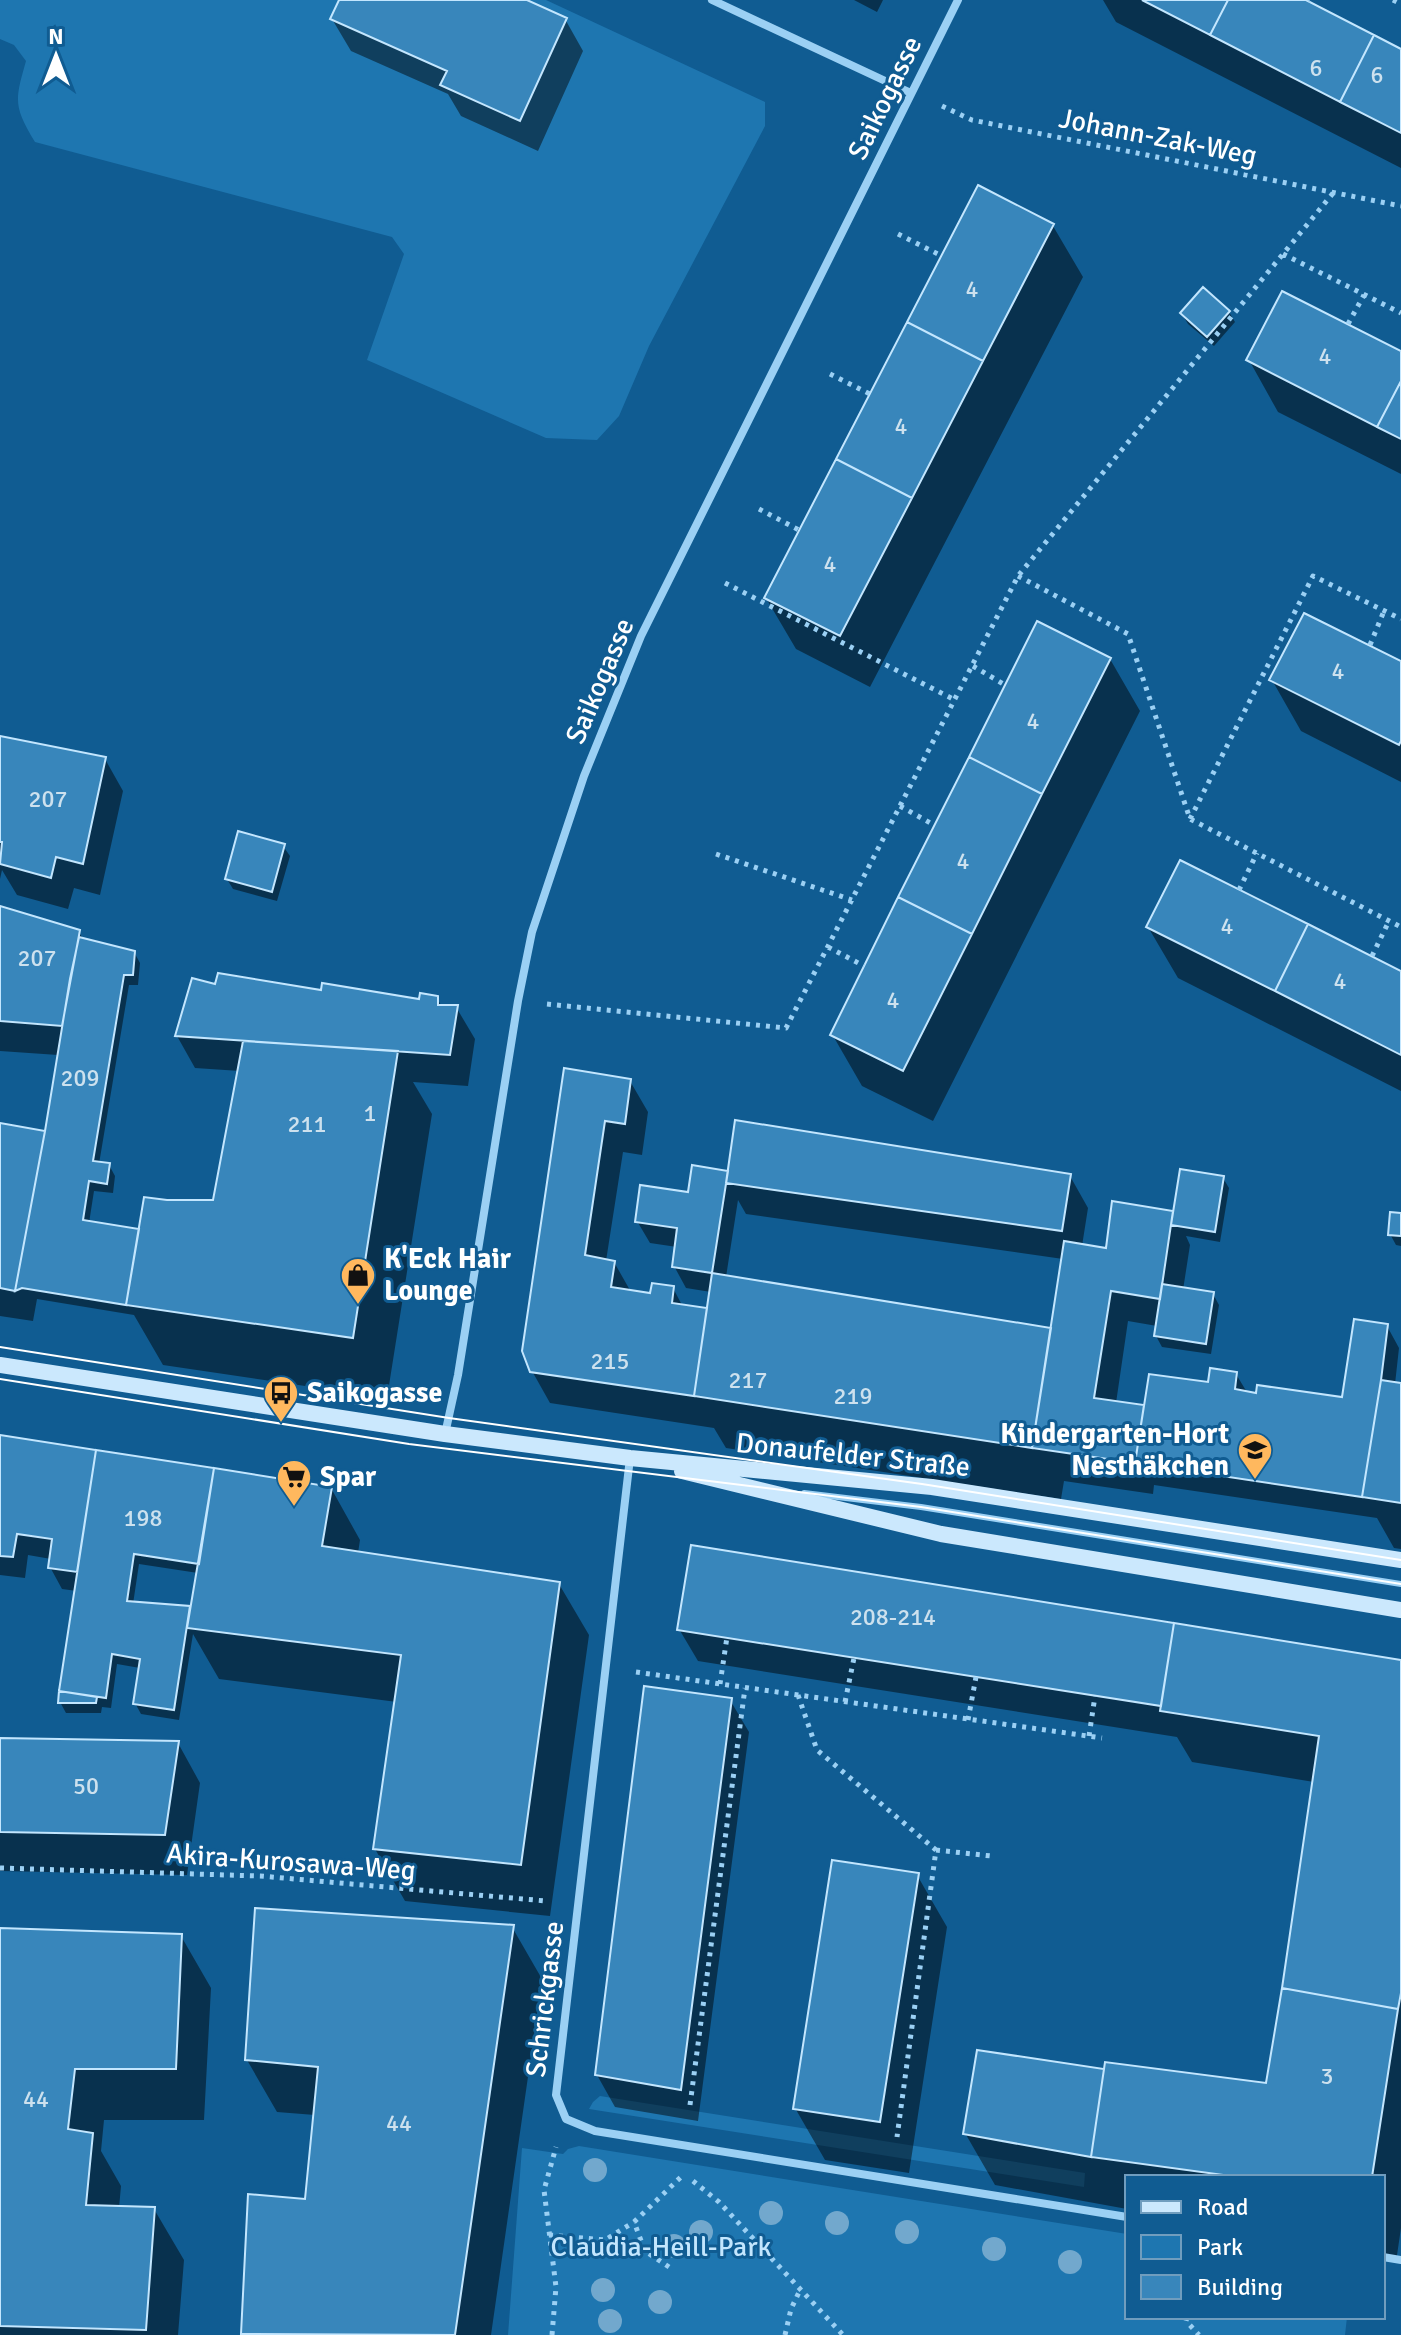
<svg xmlns="http://www.w3.org/2000/svg" width="1401" height="2335" font-family="Signika,sans-serif">
<rect width="100%" height="100%" fill="#105c92"/>
<path fill="#1e76b0" d="M0,0H546L765,102V126L649,346L619,416L597,440L546,438L367,360L404,254L392,237L35,142C13,106 15,100 26,61L14,45L0,39Z
M600,2096L1085,2173L1084,2187L589,2109L593,2102Z
M579,2146L1127,2234V2317H1347L1345,2335H508L522,2148L563,2154L568,2149Z"/>
<path fill="#0007" fill-rule="evenodd" d="M341,0H522L565,19L583,51L538,151L461,116L448,94L351,51L332,19Z
M854,0H883L877,12Z
M1103,0H1302L1401,51V168L1116,22Z
M1053,226L1083,277L870,687L796,649L766,598Z
M1229,312L1235,322L1214,346L1188,324L1182,314Z
M1401,354V474L1278,412L1249,360Z
M1110,659L1140,711L933,1121L862,1086L832,1034Z
M1401,664V782L1301,731L1272,680Z
M0,738L105,759L123,791L100,895L74,888L68,909L17,895L2,870L0,879Z
M283,846L290,856L277,901L233,889L227,879Z
M0,908L79,932L84,941L134,952L140,963L138,985H129L99,1164L109,1165L115,1176L113,1193L94,1191L89,1223L137,1231L167,1202H214L240,1071L195,1068L177,1036L217,987L323,992L421,1002L437,998L442,1007H456L475,1039L468,1086L413,1082L432,1114L387,1398L163,1365L134,1315L37,1299L33,1321L0,1316V1126L45,1133L58,1055L0,1051Z
M1148,927L1401,973V1091L1178,978Z
M566,1070L630,1081L648,1112L642,1155L623,1152L606,1261L614,1262L631,1292L652,1296L673,1288L683,1307L709,1310L711,1292L686,1288L674,1266L677,1247L650,1243L637,1221L729,1173L1070,1176L1088,1208L1082,1246L1108,1250L1114,1204L1175,1213L1223,1178L1229,1188L1220,1242L1186,1236L1190,1245L1183,1290L1213,1294L1219,1305L1211,1354L1162,1347L1156,1336L1157,1326L1128,1321L1116,1403L1146,1408L1236,1374L1248,1394L1344,1400L1387,1326L1399,1348L1395,1384L1401,1385V1549L1394,1548L1377,1518L1154,1485L1153,1494L1064,1481L1061,1499L726,1448L714,1428L550,1403L532,1371ZM738,1200L746,1214L1063,1259L1052,1330L726,1277Z
M1401,1215V1246L1396,1245L1390,1234Z
M0,1438L331,1488L360,1540L358,1553L559,1584L589,1635L550,1916L405,1901L375,1849L397,1702L219,1679L193,1634L179,1720L141,1714L135,1703L140,1668L117,1664L111,1708L102,1707L101,1713H66L60,1702L77,1591L62,1589L50,1567L51,1559L28,1555L25,1578L0,1575ZM139,1564L198,1573L192,1612L189,1608L133,1604Z
M679,1629L1401,1662V2228L1396,2262L1383,2260V2177H1127V2209L995,2185L965,2133L1267,2086L1314,1782L1192,1762L1177,1737L698,1661Z
M730,1700L749,1732L698,2121L615,2107L597,2075Z
M0,1740L178,1743L200,1783L187,1875L0,1871Z
M917,1875L947,1927L909,2173L825,2160L795,2108Z
M512,1927L542,1979L491,2335H243L307,2201L315,2115L277,2112L247,2060Z
M0,1930L181,1936L211,1988L204,2120H104L101,2151L121,2186L119,2208L154,2209L184,2260L178,2335H0Z"/>
<path fill="#3886bb" stroke="#c3e6fe" stroke-width="2" d="M339,0H527L567,18L520,121L440,85L447,71L330,19Z
M1142,0H1228L1210,35Z
M1228,0H1306L1374,35L1340,102L1210,35Z
M1374,35L1401,49V133L1340,102Z
M978,185L1054,224L983,361L907,322Z
M1203,287L1230,311L1207,337L1180,313Z
M1282,291L1401,351V381L1377,427L1246,360Z
M907,322L983,361L912,498L836,459Z
M1401,381V439L1377,427Z
M836,459L912,498L840,636L764,598Z
M1304,613L1401,661V741L1399,745L1269,680Z
M1037,621L1111,658L1042,794L969,757Z
M0,736L106,757L83,864L56,857L51,878L0,864L2,842H0Z
M969,757L1042,794L972,934L898,897Z
M238,831L285,844L272,892L225,879Z
M1180,860L1308,924L1275,991L1146,927Z
M898,897L972,934L903,1071L830,1035Z
M0,906L80,930L62,1026L0,1021Z
M1308,924L1401,971V1055L1275,991Z
M79,937L135,951L133,975H124L93,1161L110,1163L107,1184L89,1181L83,1220L139,1229L126,1305L22,1288L15,1291L45,1131L70,979Z
M218,973L321,990L322,983L419,999L420,993L438,996V1005H458L450,1055L175,1036L192,978L215,984Z
M243,1041L398,1051L353,1338L126,1305L144,1197L167,1200H213Z
M564,1068L631,1079L625,1124L605,1121L585,1255L615,1261L611,1287L650,1293L652,1283L674,1286L672,1303L707,1308L694,1396L530,1372L522,1351Z
M735,1120L1071,1174L1062,1231L726,1183Z
M0,1123L45,1131L15,1291L0,1288Z
M692,1165L728,1171L712,1273L672,1267L677,1228L635,1222L640,1185L688,1192Z
M1180,1169L1224,1176L1215,1232L1171,1225Z
M1112,1201L1173,1211L1160,1299L1111,1291L1094,1398L1144,1405L1135,1463L1032,1448L1064,1241L1106,1248Z
M1390,1212L1401,1213V1236L1388,1235Z
M712,1273L1051,1328L1032,1448L694,1396Z
M1162,1284L1214,1292L1206,1344L1154,1336Z
M1354,1319L1388,1324L1381,1380L1362,1497L1135,1463L1149,1374L1208,1382L1210,1368L1237,1372L1235,1389L1256,1393L1257,1385L1342,1397Z
M1381,1380L1401,1383V1503L1362,1497Z
M0,1435L96,1450L77,1572L48,1568L52,1539L17,1534L13,1557L0,1556Z
M96,1450L214,1468L199,1564L134,1554L127,1601L190,1606L174,1710L133,1704L140,1659L112,1654L106,1698L59,1691Z
M214,1468L332,1487L322,1546L560,1582L521,1865L373,1849L401,1655L187,1628Z
M691,1545L1174,1623L1161,1706L677,1630Z
M1174,1623L1401,1660V1993L1398,2009L1282,1988L1319,1736L1160,1711Z
M644,1686L732,1698L681,2090L595,2075Z
M59,1691L97,1697L96,1703H58Z
M0,1738L179,1741L165,1835L0,1832Z
M832,1860L919,1873L880,2122L793,2109Z
M255,1908L514,1925L455,2335L241,2334L248,2194L305,2199L318,2067L245,2060Z
M0,1928L182,1934L176,2069H75L68,2129L93,2133L86,2205L155,2207L146,2330L0,2326Z
M1282,1988L1398,2009L1372,2177H1238L1091,2157L1105,2062L1266,2083Z
M977,2050L1104,2069L1091,2157L963,2134Z"/>
<g fill="none" stroke-linecap="round" stroke-linejoin="round">
<path stroke="#9bd0f4" stroke-width="5" stroke-dasharray="4 6" stroke-linecap="butt" d="M1393,0L1401,4
M1308,1L1309,0
M942,106L972,120L1401,206
M898,234L942,256
M1283,254L1401,313
M1348,324L1364,295
M830,374L870,394
M759,509L799,530
M1018,576L1128,634L1190,819L1401,927
M725,583L955,700
M1370,645L1384,611
M973,666L1005,685
M900,806L934,825
M1190,819L1313,576L1401,619
M716,854L852,900
M1239,890L1257,853
M828,947L864,966
M1372,956L1389,921
M547,1004L786,1028L1018,576L1334,192
M636,1672L1102,1738
M720,1684L727,1637
M798,1695L817,1750L936,1850L897,2137
M845,1702L854,1658
M968,1720L976,1677
M1089,1736L1095,1696
M936,1850L991,1856
M0,1868L260,1876L546,1901
M690,2105L745,1688
M693,2181L719,2202L843,2335
M549,2235L605,2240L634,2222
M669,2267L645,2251L634,2222L682,2176
M1187,2317L1186,2321L1199,2335
M552,2335L556,2287L544,2190L556,2147
M785,2335L791,2309L801,2288"/>
<path stroke="#9bd0f4" stroke-width="6" d="M804,1493L921,1507L1401,1584"/>
<path stroke="#9bd0f4" stroke-width="8" d="M712,0L911,93
M445,1434L458,1375L518,1001L532,932L584,776L641,636L958,0
M630,1458L556,2095L566,2119L595,2131L1127,2217
M1383,2257L1401,2260"/>
<path stroke="#cbe8fd" stroke-width="16" d="M0,1365L445,1434L630,1458L932,1487L1401,1560
M682,1471L941,1534L1401,1610"/>
<path stroke="#fff" stroke-width="2" d="M0,1347L449,1418L922,1484L1401,1560
M0,1379L409,1444L921,1507L1401,1584"/>
</g>
<g fill="#72a8cd">
<circle cx="595" cy="2170" r="12"/>
<circle cx="771" cy="2213" r="12"/>
<circle cx="837" cy="2223" r="12"/>
<circle cx="701" cy="2232" r="12"/>
<circle cx="907" cy="2232" r="12"/>
<circle cx="674" cy="2246" r="12"/>
<circle cx="994" cy="2249" r="12"/>
<circle cx="1070" cy="2262" r="12"/>
<circle cx="603" cy="2290" r="12"/>
<circle cx="660" cy="2302" r="12"/>
<circle cx="610" cy="2321" r="12"/>
</g>
<defs>
<g id="shop-pin" transform="scale(1.8)"><path d="M0 17L-7.5 6A9.5 9.5 0 1 1 7.5 6Z" fill="#ffb85e" stroke="#105c92"/><path d="M-5-2.5h2.3a2.7 3.5 0 0 1 5.4 0H5L5.5 6h-11ZM-1.5-2.5h3a1.5 2.3 0 0 0-3 0Z" fill="#111"/></g>
<g id="bus-pin" transform="scale(1.8)"><path d="M0 17L-7.5 6A9.5 9.5 0 1 1 7.5 6Z" fill="#ffb85e" stroke="#105c92"/><path d="M-5-6H5V4H4V6H2V4H-2V6H-4V4H-5ZM-3.5-4V0h7V-4ZM-3.5 1.2v1.5H-2V1.2ZM2 1.2v1.5H3.5V1.2Z" fill="#111"/></g>
<g id="school-pin" transform="scale(1.8)"><path d="M0 17L-7.5 6A9.5 9.5 0 1 1 7.5 6Z" fill="#ffb85e" stroke="#105c92"/><path d="M0-5L7-2L0 1L-7-2ZM-4 1L0 2.5L4 1V4Q0 6-4 4Z" fill="#111"/></g>
<g id="supermarket-pin" transform="scale(1.8)"><path d="M0 17L-7.5 6A9.5 9.5 0 1 1 7.5 6Z" fill="#ffb85e" stroke="#105c92"/><path d="M-6-5.5h2.5l.6 2H6L4.5 2H-2.5L-4.4-4H-6ZM-1.5 3.2a1.3 1.3 0 1 0 .1 0ZM3 3.2a1.3 1.3 0 1 0 .1 0Z" fill="#111"/></g>
</defs>
<g fill-rule="evenodd">
<use href="#shop-pin" x="358" y="1275"/>
<use href="#bus-pin" x="281" y="1393"/>
<use href="#school-pin" x="1255" y="1450"/>
<use href="#supermarket-pin" x="294" y="1477"/>
</g>
<g text-anchor="middle" dominant-baseline="central" stroke-width="6" stroke-linejoin="round" paint-order="stroke">
<g font-size="24" fill="#cde1ee">
<text x="1316" y="68">6</text>
<text x="1377" y="75">6</text>
<text x="972" y="289">4</text>
<text x="1325" y="356">4</text>
<text x="901" y="426">4</text>
<text x="830" y="564">4</text>
<text x="1338" y="671">4</text>
<text x="1033" y="721">4</text>
<text x="48" y="799">207</text>
<text x="963" y="861">4</text>
<text x="1227" y="926">4</text>
<text x="37" y="958">207</text>
<text x="1340" y="981">4</text>
<text x="893" y="1000">4</text>
<text x="80" y="1078">209</text>
<text x="370" y="1113">1</text>
<text x="307" y="1124">211</text>
<text x="610" y="1361">215</text>
<text x="748" y="1380">217</text>
<text x="853" y="1396">219</text>
<text x="143" y="1518">198</text>
<text x="893" y="1617">208-214</text>
<text x="86" y="1786">50</text>
<text x="1327" y="2076">3</text>
<text x="36" y="2099">44</text>
<text x="399" y="2123">44</text>
</g>
<g font-size="28" fill="#fff" stroke="#105c92">
<text transform="translate(885 98) rotate(-64)">Saikogasse</text>
<text transform="translate(1158 137) rotate(11)">Johann-Zak-Weg</text>
<text transform="translate(600 681) rotate(-67)">Saikogasse</text>
<text transform="translate(853 1455) rotate(6)">Donaufelder Straße</text>
<text transform="translate(291 1862) rotate(4)">Akira-Kurosawa-Weg</text>
<text transform="translate(545 1999) rotate(-83)">Schrickgasse</text>
</g>
<g font-size="28" font-weight="bold" fill="#fff" stroke="#105c92" text-anchor="start">
<text x="384" y="1259">K'Eck Hair<tspan x="384" dy="32">Lounge</tspan></text>
<text x="307" y="1393">Saikogasse</text>
<text x="1229" y="1434" text-anchor="end">Kindergarten-Hort<tspan x="1229" dy="32">Nesthäkchen</tspan></text>
<text x="320" y="1477">Spar</text>
</g>
<g font-size="28" fill="#c3e6fe" stroke="#105c92">
<text x="661" y="2247">Claudia-Heill-Park</text>
</g>
</g>
<rect x="1125" y="2175" width="260" height="144" fill="#105c92" stroke="#709dbe" stroke-width="2"/>
<rect x="1141" y="2201" width="40" height="12" fill="#cbe8fd" stroke="#709dbe" stroke-width="2"/>
<text x="1197" y="2215" font-size="24" fill="#ffffff">Road</text>
<rect x="1141" y="2235" width="40" height="24" fill="#1e76b0" stroke="#709dbe" stroke-width="2"/>
<text x="1197" y="2255" font-size="24" fill="#ffffff">Park</text>
<rect x="1141" y="2275" width="40" height="24" fill="#3886bb" stroke="#709dbe" stroke-width="2"/>
<text x="1197" y="2295" font-size="24" fill="#ffffff">Building</text>
<g transform="translate(56 56)" stroke="#105c92" stroke-width="6" paint-order="stroke">
<path d="M0-6L14 30L0 20L-14 30Z" fill="#ffffff"/>
<text y="-12" font-size="22" font-weight="bold" text-anchor="middle" fill="#ffffff">N</text>
</g>
</svg>
